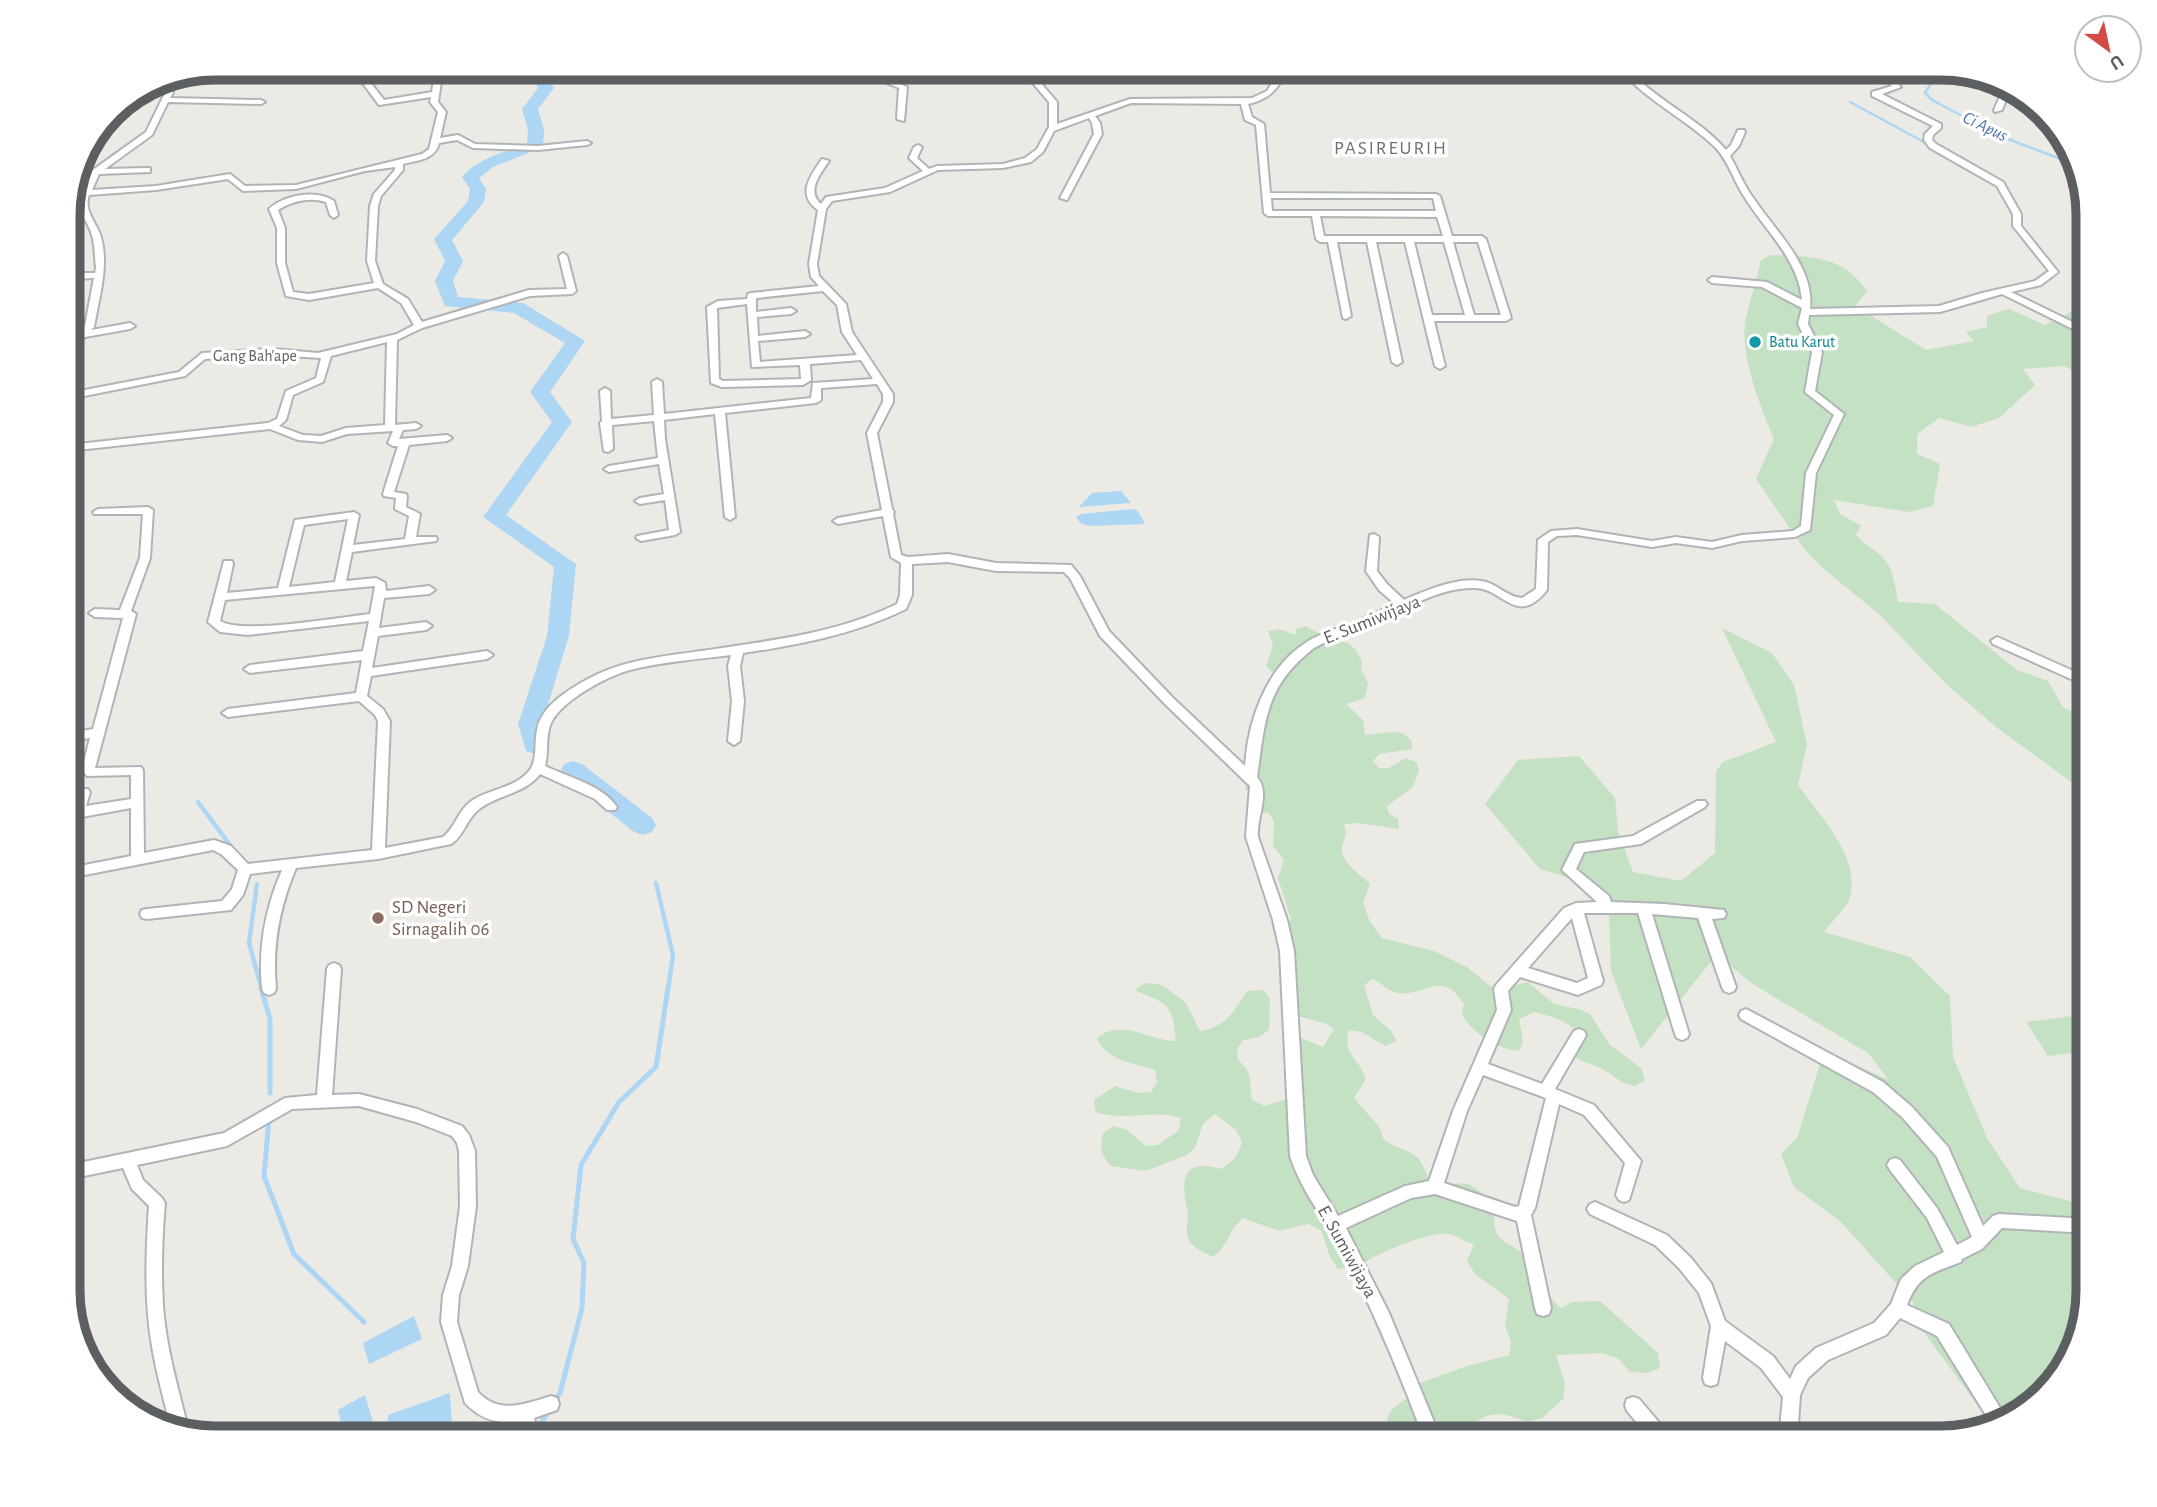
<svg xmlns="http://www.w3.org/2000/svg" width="2157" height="1507" font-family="'Alegreya Sans',sans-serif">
<rect width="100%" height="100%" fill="#eceae4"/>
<path fill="#c4e1c3" d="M1771,255C1812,257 1842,255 1867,291L1855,306L1926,350L1974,341L1966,332L1987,327V316L2009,309L2045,325L2089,303V381L2065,366L2023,369L2035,385L1999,418L1971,427L1939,418L1917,434V454L1940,464L1933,506L1908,512L1834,500L1841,515L1861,525L1856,535C1864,545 1875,549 1883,558C1894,569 1895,587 1898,602L1935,604L2017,670L2048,681L2063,707L2089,720V795L1996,727L1946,684L1879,614L1825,570L1804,549L1756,479L1774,439C1761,407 1738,353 1746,318C1750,299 1757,280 1761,260Z
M1306,626L1329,639L1348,643L1355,649L1362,661L1361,669L1368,683L1365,698L1346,704L1363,720L1365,735C1383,735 1399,725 1412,741V749L1379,754L1373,761L1379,768H1389L1406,758L1416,762L1419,770L1413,787L1387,806L1389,814L1398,819L1399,829L1358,823L1344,824C1348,834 1344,838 1342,847C1340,862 1361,875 1370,884L1363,903L1370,922L1382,938L1434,951L1467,967L1495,990L1528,982L1554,1004L1578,1009L1590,1014L1610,1045L1641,1068L1645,1080L1635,1086C1619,1084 1614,1074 1600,1068C1590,1063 1583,1063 1574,1056L1582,1037C1570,1021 1553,1017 1534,1012L1519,1019L1523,1041L1519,1051C1497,1049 1474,1034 1462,1015L1464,1004C1441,968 1424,997 1398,993C1390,992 1381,983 1373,979L1364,985L1373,1015L1391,1031L1397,1041L1385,1046L1362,1032L1349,1030C1341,1053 1360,1059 1366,1079L1354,1098L1380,1128L1383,1139C1393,1147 1407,1149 1417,1157C1424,1164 1425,1175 1432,1181C1450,1197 1466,1162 1495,1211C1489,1247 1515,1241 1532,1261C1545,1277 1538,1289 1561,1308L1572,1302L1600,1301L1658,1353L1660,1368L1647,1373L1630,1372L1619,1359L1602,1353L1556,1355L1565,1384L1563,1399L1542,1418L1526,1422C1505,1412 1485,1409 1469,1430L1480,1439H1390C1381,1419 1391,1406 1409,1398L1415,1385L1467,1366L1509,1355L1511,1342L1505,1326L1509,1299L1475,1274L1467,1261L1474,1244C1464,1242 1458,1236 1449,1234C1433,1230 1379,1253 1365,1262L1367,1265L1338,1269L1330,1257L1321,1230L1308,1224L1279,1231L1243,1218C1229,1230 1228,1246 1213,1257C1205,1253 1196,1250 1190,1242C1183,1232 1190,1220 1187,1209C1181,1180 1182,1158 1220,1169C1233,1162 1238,1156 1242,1142L1236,1130L1215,1114L1203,1124L1195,1148L1185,1156L1145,1171L1111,1166C1101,1155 1099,1148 1103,1133L1114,1126L1127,1130L1146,1146L1158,1145L1179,1130L1181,1118C1152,1109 1124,1122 1096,1112L1094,1100L1115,1086L1138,1093L1151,1092L1157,1082L1155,1070C1134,1063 1105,1060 1097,1038C1122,1017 1149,1041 1176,1041C1172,1005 1171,1005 1136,991L1137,988L1146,983L1159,984L1169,990L1186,1003L1200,1031C1225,1028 1234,1011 1247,991L1264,990L1270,999L1269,1030L1259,1037L1243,1040L1237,1049L1238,1060C1254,1073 1249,1082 1252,1100L1265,1106C1286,1099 1300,1099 1303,1075L1286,1054L1291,1034L1323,1047L1334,1029C1323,1020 1310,1021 1297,1015L1287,928L1291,919L1278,878L1284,860L1273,846L1274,821L1269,813L1260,812L1258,794L1245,789L1265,701L1262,694L1277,687L1279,679L1266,666L1273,646L1268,631L1279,629L1296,635V629Z
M1722,628L1772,653L1794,685L1807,745L1798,785C1819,815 1861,857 1850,897C1847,908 1831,922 1824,932L1910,957L1950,996L1953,1057L1987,1138L2020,1188L2088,1206L2086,1113L2089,1112V1292L2064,1374L2015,1419L1992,1425L1920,1327L1913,1302L1841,1222L1794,1187L1781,1154L1797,1138L1824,1051L1889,1080L1868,1053L1751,983L1717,954L1641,1049L1611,971L1609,916L1602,888L1540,869L1485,804L1518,760L1579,756L1615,798L1618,831L1633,872L1681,881L1715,853L1716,771L1723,762L1776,742Z
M2087,1014L2089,1051L2048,1056L2026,1022Z"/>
<path fill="#acd6f4" d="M1121,491L1131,503L1079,507L1092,493Z
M1133,509L1138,511L1145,524L1089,526L1080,523L1076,517L1081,514Z
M414,1316L422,1339L369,1364L363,1343Z
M450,1393L453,1439H388V1415Z
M365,1395L378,1439H345L338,1410Z"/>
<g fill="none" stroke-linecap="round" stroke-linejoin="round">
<path stroke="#acd6f4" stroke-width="2.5" d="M1932,68L1937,74L1925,93L1932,100L2000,136L2077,165
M1850,102L1931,146"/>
<path stroke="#acd6f4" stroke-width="4.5" d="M198,802L233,849
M656,883L673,955L668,990
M257,884L249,943L262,990"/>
<path stroke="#acd6f4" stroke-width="5" d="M261,988L270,1019V1093
M269,1119L264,1176L294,1254L364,1322
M555,1401L560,1393L582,1308L584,1263L573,1239L581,1165L619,1102L656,1067L668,988
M534,1434L550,1409"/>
<path fill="#acd6f4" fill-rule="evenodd" d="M529,68H543L554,88L538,109L544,129L543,147L493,167L479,178L486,189L484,202L452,240L463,261L453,281L458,297L523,303L585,341L550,392L572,422L506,515L576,564L569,636L542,724L547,745L544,751L535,754L526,751L518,724L547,636L554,567L483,517L552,422L530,392L565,343L514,313L445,306L435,281L445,261L434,239L468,201L470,189L462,177C478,158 505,152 527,144L528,129L522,109L538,88Z
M573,761L582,764L652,818L656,825L652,832L643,835L634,832L564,776L561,770L564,764Z"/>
<g stroke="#b1b4b7" stroke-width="4">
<path id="street" d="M371,68H379L370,82L384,100L432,92L435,72L443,68H453L442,75L438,102L446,112L440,138L458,135L475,144L538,146L587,141L591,143L587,145L538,150L473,148L457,140L439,143C435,160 418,160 403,164V170L381,196L378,206L375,261L383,284L408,299L422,322L529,290L567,289L559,256L563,253L567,256L576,291L572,294L530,296L422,328L397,340L395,425L416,423L421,426L416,429L403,430L399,439L447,435L452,438L447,441L409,445L394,492L406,494L407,496L406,507L420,514L416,537H436L437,539L436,541L352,552L346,581L376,578L385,583L386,591L429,586L435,590L429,594L384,598L379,628L426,622L432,626L426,630L378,636L372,668L487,651L493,655L487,659L371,676L367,696L383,709L390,721L385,848L443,837C456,827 458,809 473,800C490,789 515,788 529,771C538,760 534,743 537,730C541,706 568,690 588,679C625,659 661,657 701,651C768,641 836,634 897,604L900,595L901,563L891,557L883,516L838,524L833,521L838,518L882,510L867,433L883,402V394L877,384L821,388V400L816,403L725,413L735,517L730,520L725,517L715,414L664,420L665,439L680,532L675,535L641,541L636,538L637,536L669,530L665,500L640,504L635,501L640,498L664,494L659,464L609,472L604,469L609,466L658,458L654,421L612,425L613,449L608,452L604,451L600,423L602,421L600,391L605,388L610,391L611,419L654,415L652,382L657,379L662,382L664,414L811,398L813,383L873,379L861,360L810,364L811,380L803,385L722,387L711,383L707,307L718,301L747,299L748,294L751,293L819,286L811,277L809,264L818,210C796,195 810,176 822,159L829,161C820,174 806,191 821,204L826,197L885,188L923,171L909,158L914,147L918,145L922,147L917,158L929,169L937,166L1003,164L1025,158L1037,149L1049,127V102L1020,68H1028L1057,102V124L1130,99L1252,98L1267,91L1281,68H1289C1278,88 1271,99 1248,104L1252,117L1264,124L1270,193L1436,194L1440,196L1452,236H1482L1486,239L1511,318L1506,321H1434L1445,366L1440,369L1435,366L1405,242H1376L1402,362L1397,365L1392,362L1367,242H1337L1351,316L1346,319L1343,318L1328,242H1320L1316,239L1312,216H1268L1264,213L1256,125L1245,120L1241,104L1131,103L1095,116L1100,123L1102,134L1067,200L1060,198L1094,134L1092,123L1089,118L1054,131L1043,152L1031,162L1003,168L938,170L890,192L832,201L826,209L817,264L819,276L846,304L852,332L893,394V402L877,433L892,509L894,512L893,514L901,555L908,557L948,554L996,563L1071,565L1080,576L1109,631L1173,698L1245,766C1248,719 1267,665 1310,640C1324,632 1340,628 1355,622C1369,616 1382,610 1395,604L1379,590L1366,571L1370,535L1374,534L1379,537L1377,571L1387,584L1404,600C1427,590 1461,575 1486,582C1499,586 1508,597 1522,598L1536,589L1538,540L1551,531L1577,529L1652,541L1676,537L1712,542L1742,535L1793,531L1801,526L1806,473L1834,415L1805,392L1812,352L1798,324L1802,308L1762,287L1712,283L1708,280L1712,277L1767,282L1802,300C1798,257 1763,229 1742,193C1733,178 1727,159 1715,147C1685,118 1646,101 1619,68H1627C1656,101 1699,118 1726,150L1731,145L1738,130H1744L1745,132L1739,146L1730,156C1738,170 1744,186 1754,199C1776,232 1815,267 1810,309L1939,306L1982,293L2035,281L2049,271L2013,226V214L1997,186L1930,148L1924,140L1925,134L1933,126L1872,96V92L1892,86L1874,68H1882L1901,87L1882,94L1941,124V128L1933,135L1932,140L1936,144L2003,182L2021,214V226L2058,272L2041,285L2011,292L2089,330V337L2002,294L1940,312L1809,315L1808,324L1822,352L1815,391L1844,414L1816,473L1810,530L1795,537L1742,541L1712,548L1676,543L1652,547L1577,535L1557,536L1548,542L1547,590C1517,628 1503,588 1475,588C1438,587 1402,611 1369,625C1350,633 1331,638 1314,648C1265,686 1265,721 1257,777C1271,793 1256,818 1258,837L1287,920L1294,951L1306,1156L1313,1175L1338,1216L1405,1186L1429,1181L1453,1111L1497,1010L1494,989L1496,985L1564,908L1576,903L1597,902L1562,870L1575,844L1633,836L1697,801H1705L1707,804L1705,807L1641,844L1584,852L1576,869L1609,896L1611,902L1664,904L1724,910L1726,914L1724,918L1712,919L1736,987L1734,991L1729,993L1724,991L1722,987L1698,918L1652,914L1689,1034L1687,1038L1682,1040L1677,1038L1675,1034L1638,913H1584L1603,981L1601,985L1578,995L1520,977L1508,991L1511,1010L1488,1064L1542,1084L1574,1031L1579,1029L1584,1031L1586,1035L1584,1039L1555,1089L1594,1105L1641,1161L1629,1200L1624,1202L1619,1200L1616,1195L1625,1163L1584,1115L1559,1104L1535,1208L1531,1215L1551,1308L1549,1314L1543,1316L1537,1314L1535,1308L1517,1221L1435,1194L1411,1198L1346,1228L1389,1313L1441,1439H1424C1401,1376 1375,1315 1345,1255C1327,1222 1302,1193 1290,1156L1280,951L1273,920L1246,837L1250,786L1165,704L1100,636L1070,578L1064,572L996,571L948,562L912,564V595L906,609C855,634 799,645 743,653L740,666L744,701L740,741L734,745L728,741L732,701L728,666L731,655C699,659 661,662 630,670C607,676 561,701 551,723C545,736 549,752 545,766C568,777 602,785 617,807L615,810H607L595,799L540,774C524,795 497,794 478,810C466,820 464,836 451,844L378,859L296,868C279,908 272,946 276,989L274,993L269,995L264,993L262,989C258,947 265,909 282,870L250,874L243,895L231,910L147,919L142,918L140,914L142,910L147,909L222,901L232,889L238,870L221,854L213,850L69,878V868L131,856V808L82,817L78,815L73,809L80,789H88L90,792L86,806L131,799V775L87,776L82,770L90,738L69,741V733L93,729L123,618L95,617L89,613L95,609L120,610L140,558L143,514H94L93,512L98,509L148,507L153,510L150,558L131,611L136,614L95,768L141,767L143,770L144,853L214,840L231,846L248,864L372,850L378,721L375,715L359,701L228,717L222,713L228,709L356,693L362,660L250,673L244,669L250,665L363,651L369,621L248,635L220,632L208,622L224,561H232L233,564L227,593L278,588L295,520L354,512L359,515L353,545L405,539L409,516L395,509L396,498L384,496L383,494L398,446H393L388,443L393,431L347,434L322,442L298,440L270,429L69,451V445L268,423L277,419L286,391L316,378L321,358L274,355L205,359L185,376L69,399V393L179,372L202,353L274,349L318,353L397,334L414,325L401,303L378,288L309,300L286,296L277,263V228L269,209C284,195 316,189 334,201L338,215L334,218L330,215L326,202C310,197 292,201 278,210L285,228V263L293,292L309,294L374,283L367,261L370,206L374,194L395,170V167L365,171L296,189L243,191L228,179L156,190L89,195C83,211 97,223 101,237C109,266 99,298 94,327L91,330L130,323L135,326L130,329L85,337L72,351L69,352V344L85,326L94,278L77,279L73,276L77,273H95L96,268C95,259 95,249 93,239C88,215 72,215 85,187H73L74,182H87L93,170L146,132L165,93L161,79L168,78L173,93L170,98L261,100L265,102L261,104L168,102L152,135L105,169L147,168H150V172L99,174L92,190L156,186L230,174L245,186L296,185L422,154L429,149L438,112L430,102L431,97L379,105L362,82ZM1271,198H1433L1436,211H1272ZM1320,216L1437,217L1443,236H1324ZM1414,242H1444L1465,315H1432ZM1453,242H1478L1501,315H1474ZM823,291L837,305L842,332L857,355L760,362L758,341L805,337L810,334L805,331L758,336L757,317L791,314L796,311L791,308L756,312V298ZM747,304L752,367L800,365L801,379L723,381L719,379L717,308ZM387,342L385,425L346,428L321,436L303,435L279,426L286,420L293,395L323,382L331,356ZM348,519L335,582L289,587L304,525ZM374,586L375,587L370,614C341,617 241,635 220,621L225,600ZM1572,918L1588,978L1577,983L1528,968ZM1483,1075L1546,1098L1519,1206L1515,1207L1444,1183L1467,1111Z
M880,68H888L886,77L907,87L904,121L897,119L899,88L879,80Z
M2004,87L2010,89L2002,110L1995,112L1994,110Z
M1997,637L2089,678V687L1993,644L1991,641Z
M334,963L339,965L341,969L332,1095L359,1094L417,1109L462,1126L469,1135L475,1151L476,1206L468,1266L459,1295L457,1322L478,1392C499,1415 525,1404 551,1396L557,1398L559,1404L557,1410L534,1418L540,1439H523L518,1422C497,1424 480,1419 465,1403L441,1322L443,1295L452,1266L460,1206L459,1151L457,1143L452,1136L416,1122L359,1106L292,1109L227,1146L137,1165L143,1180L162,1198L165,1203C162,1237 161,1272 163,1306C166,1347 178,1388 188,1428L187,1430L170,1425C164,1399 156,1372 152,1346C144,1300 146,1252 149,1206L132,1189L123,1168L69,1179V1165L224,1133L285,1098L317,1095L327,969L329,965Z
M1746,1009L1883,1082L1912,1107L1948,1147L1983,1226L1993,1216L1999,1214L2089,1219V1233L2002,1228L1982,1249L1962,1259L1961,1262C1933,1273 1919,1274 1907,1305L1949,1324L2008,1421L1992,1425L1937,1336L1900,1318L1886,1335L1828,1360L1808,1378L1800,1395L1797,1439H1779L1783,1397L1761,1368L1725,1341L1717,1384L1711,1386L1705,1384L1703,1378L1711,1326L1699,1293L1679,1268L1655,1245L1590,1214L1587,1209L1590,1204L1595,1202L1667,1235L1691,1258L1711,1283L1725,1321L1773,1356L1790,1379L1796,1366L1816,1348L1874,1323L1891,1304L1901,1279L1915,1266L1944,1252L1927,1218L1890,1170L1887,1165L1890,1160L1895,1158L1900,1160L1937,1208L1957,1245L1972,1237L1937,1157L1902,1117L1873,1092L1741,1019L1739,1015L1741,1011Z
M1633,1397L1639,1399L1668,1433L1670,1439H1651L1627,1411L1625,1405L1627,1399Z"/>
</g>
<use href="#street" fill="#fff" fill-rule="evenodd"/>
</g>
<circle fill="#0f9aa8" stroke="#fff" stroke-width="2.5" cx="1755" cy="342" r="7"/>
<circle fill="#8d6e63" stroke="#fff" stroke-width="2.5" cx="378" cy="918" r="7"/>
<g text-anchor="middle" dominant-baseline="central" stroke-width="7" stroke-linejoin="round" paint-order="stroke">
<g font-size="16" fill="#0d838f" stroke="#fff" text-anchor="start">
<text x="1769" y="342">Batu Karut</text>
</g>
<g font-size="16" fill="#5c5f62" stroke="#fff">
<text x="255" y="356">Gang Bah'ape</text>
</g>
<g font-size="18" font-style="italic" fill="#4c78a4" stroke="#fff">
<text transform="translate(1985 127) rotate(26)">Ci Apus</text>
</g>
<g font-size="19" letter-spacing="2" fill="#6d7174" stroke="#fff">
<text x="1391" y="148">PASIREURIH</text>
</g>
<g font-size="19" fill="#5c5f62" stroke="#fff">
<text transform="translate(1372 620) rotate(-22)">E. Sumiwijaya</text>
<text transform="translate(1347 1252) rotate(61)">E. Sumiwijaya</text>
</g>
<g font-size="19" fill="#785e54" stroke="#fff" text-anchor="start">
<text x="392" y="907">SD Negeri<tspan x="392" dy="22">Sirnagalih 06</tspan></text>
</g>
</g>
<path d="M0 0H2157V1507H0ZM215 80H1941A135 135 0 0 1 2076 215V1291A135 135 0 0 1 1941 1426H215A135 135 0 0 1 80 1291V215A135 135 0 0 1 215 80Z" fill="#fff" fill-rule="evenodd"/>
<path fill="none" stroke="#5c5f62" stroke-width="9" d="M215 80H1941A135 135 0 0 1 2076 215V1291A135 135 0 0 1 1941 1426H215A135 135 0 0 1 80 1291V215A135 135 0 0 1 215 80Z"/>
<g transform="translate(2108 49) rotate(147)"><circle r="33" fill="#ffffff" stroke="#bebfc0" stroke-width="2"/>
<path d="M0-5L12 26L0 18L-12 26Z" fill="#d34c43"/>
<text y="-10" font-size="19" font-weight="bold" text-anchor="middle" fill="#5c5f62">U</text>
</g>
</svg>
